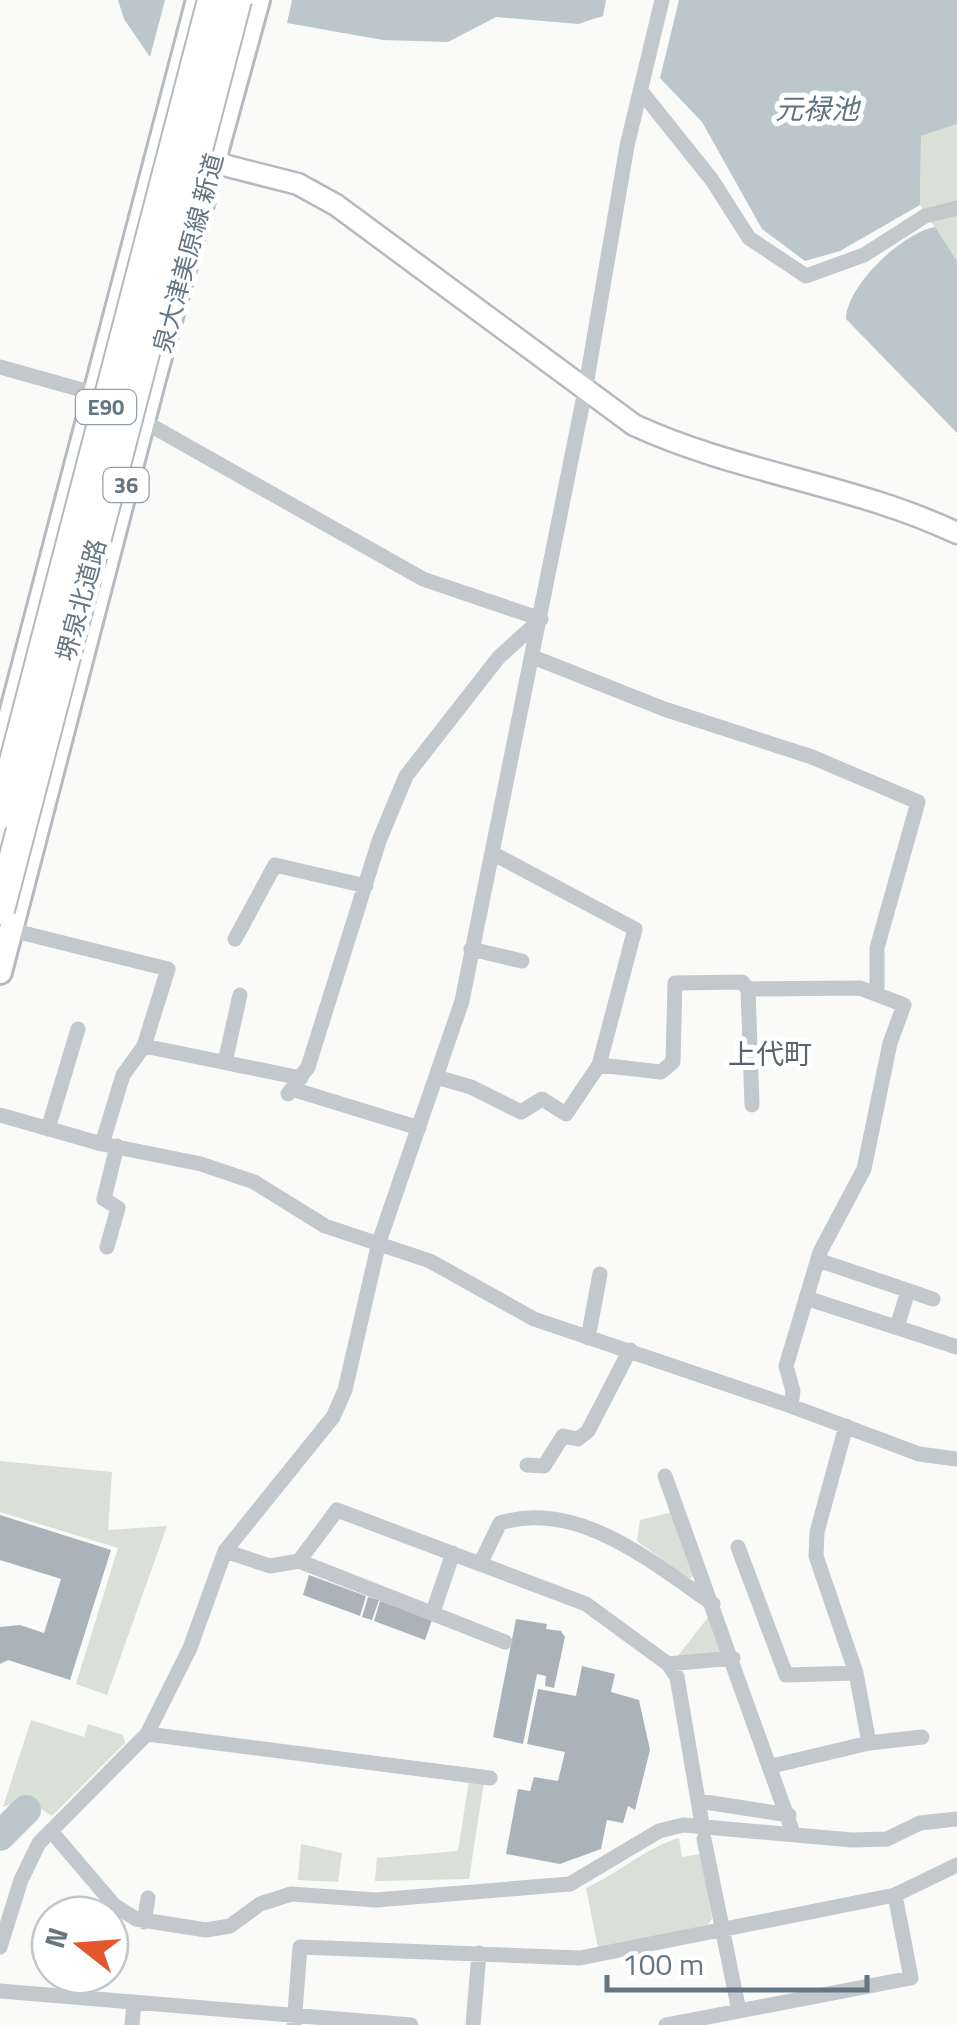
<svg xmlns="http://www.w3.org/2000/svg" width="957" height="2025" font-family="'Titillium Web','Noto Sans JP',sans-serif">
<rect width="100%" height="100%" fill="#fafaf8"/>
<path fill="#dadfd7" d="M957,124V261L920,205L921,136Z
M0,1461L112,1472L108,1530L167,1526L107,1695L76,1684L118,1548L0,1512Z
M673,1512L696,1573L689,1579L637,1541L640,1520Z
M713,1611L728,1656L677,1657Z
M31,1720L84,1737L88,1724L123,1735L125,1743L52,1816L26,1799L3,1807Z
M469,1780L484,1782L469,1879L375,1881L377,1858L458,1851Z
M679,1838L682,1857L700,1854L712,1919L707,1925L598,1948L586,1888C619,1873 645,1848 679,1838Z
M301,1844L342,1853L338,1882L298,1880Z"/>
<path fill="#bbc7cb" d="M118,0H165L150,57L124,19Z
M292,0H606L603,16L578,24L496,17L448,42L383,40L287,23Z
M679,0H957V124L921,136L920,205L840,251L805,261L762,229L702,122L660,78Z
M935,227L957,261V433L846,319C846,286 903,232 935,227Z"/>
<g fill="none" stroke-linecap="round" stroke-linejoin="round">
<path stroke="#bbc7cb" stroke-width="30" d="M0,1836L26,1810"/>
</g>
<path fill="#aab3b9" d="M0,1515L111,1550L70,1680L8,1660L0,1664V1627L20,1625L44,1633L61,1579L0,1560Z
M309,1575L366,1596L360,1616L303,1595Z
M368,1597L379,1600L372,1620L362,1617Z
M380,1601L432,1620L425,1640L374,1621Z
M516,1619L547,1624L546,1629L561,1631L565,1637L554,1688L545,1686L546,1676L537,1674L523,1744L493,1737Z
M582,1666L615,1674L611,1692L639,1700L650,1750L635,1810L628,1806L623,1823L607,1820L601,1849L560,1864L506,1854L518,1789L530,1791L534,1777L558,1781L565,1752L527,1744L538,1689L576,1696Z"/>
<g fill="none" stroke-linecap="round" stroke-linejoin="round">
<g stroke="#b3babf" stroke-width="25">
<path id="secondary" d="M200,159L298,184L336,205L634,425C738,473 853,484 957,533"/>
</g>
<g stroke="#b5babe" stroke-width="28">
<path id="primary" d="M0,756L198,0
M0,972L155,375L258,0"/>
</g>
<path stroke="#c3c8cc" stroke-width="15" d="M640,90L712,180L749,238L806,276L864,255L925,216L957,208
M0,367L93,393
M143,421L423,579L541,619
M533,657L664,709L812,757L918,802L877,948V992
M492,853L635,929L599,1065
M11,930L168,969L144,1046L123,1075L102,1144
M235,939L275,865L366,886
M471,949L522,961
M748,989L860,988L904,1005L890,1043L864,1169L820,1252L786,1366L793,1391L791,1406
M144,1046L301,1078
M225,1062L240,995
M436,1077L471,1087L521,1112L542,1099L566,1114L599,1065L661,1072L673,1062L675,983L742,982L748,989L752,1105
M292,1089L419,1128
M288,1094L308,1067L379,841L406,776L499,657L541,619
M0,1115L102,1144L201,1164L254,1182L325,1226L430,1261L534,1319L791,1406L919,1454L957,1459
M48,1129L78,1029
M107,1247L118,1208L104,1199L117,1146
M818,1260L933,1299
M806,1298L957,1347
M897,1327L908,1291
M588,1338L600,1274
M846,1426L817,1532L816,1556L856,1673L869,1743
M527,1465L544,1466L563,1436L578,1439L588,1431L630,1350
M665,1476L793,1833
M738,1547L786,1675L856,1673
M225,1551L270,1566L299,1561L337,1510L586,1604L668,1664L677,1677L702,1824
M299,1561L505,1642
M480,1564L500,1523C578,1499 653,1563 713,1604
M433,1612L453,1553
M668,1664L733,1658
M147,1734L490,1778
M772,1766L869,1743L922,1737
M699,1801L789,1815
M51,1831L114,1905L136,1919L206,1930L230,1926L260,1904L291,1894L376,1900L570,1884L659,1831L683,1825L852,1840L887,1839L920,1823L957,1819
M704,1839L739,2011
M895,1895L957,1865
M144,1922L148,1898
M0,1947L21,1880L39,1843L147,1734L190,1648L225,1551L333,1417L345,1390L379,1242L462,1001L585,391L627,146L662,0
M0,1991L411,2025
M132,2025L134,2002
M294,2025L300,1947L580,1958L895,1895L911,1978L666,2025
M473,2025L479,1953"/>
<use href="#secondary" stroke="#fff" stroke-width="20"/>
<use href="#primary" stroke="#fff" stroke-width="22"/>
<g stroke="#b4b9bd" stroke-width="32" stroke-linecap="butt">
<path id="highway-bridge" d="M0,815L212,0
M0,910L237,0"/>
</g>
<use href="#highway-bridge" stroke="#fff" stroke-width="28"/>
</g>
<g text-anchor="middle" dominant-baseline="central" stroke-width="10" stroke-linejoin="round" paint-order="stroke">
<g fill="#fff" stroke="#939fa8" stroke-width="2.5">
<rect x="76" y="390" width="60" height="34" rx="8"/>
<rect x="103.5" y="468" width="45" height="34" rx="8"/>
</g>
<g font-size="22" font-weight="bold" fill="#657683">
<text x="106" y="407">E90</text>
<text x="126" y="485">36</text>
</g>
<g font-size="25" fill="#657683" stroke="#fff">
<text transform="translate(188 253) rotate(-75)">泉大津美原線 新道</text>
<text transform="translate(81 600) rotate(-75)">堺泉北道路</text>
</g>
<g font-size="28" font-style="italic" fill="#60757c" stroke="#fff">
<text x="817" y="108">元禄池</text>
</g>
<g font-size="28" fill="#57646e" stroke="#fff">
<text x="770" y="1053">上代町</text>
</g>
</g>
<g transform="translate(80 1945) rotate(287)"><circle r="48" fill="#ffffff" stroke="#c1c8cd" stroke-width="2.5"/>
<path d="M0-8L18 38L0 25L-18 38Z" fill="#e4572e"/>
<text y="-15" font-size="28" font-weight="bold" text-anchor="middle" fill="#657683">N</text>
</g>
<path d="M607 1975v15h260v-15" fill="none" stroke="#657683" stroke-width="5"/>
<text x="622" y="1975" font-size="30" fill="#657683" stroke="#ffffff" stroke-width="8" paint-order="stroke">100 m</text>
</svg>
